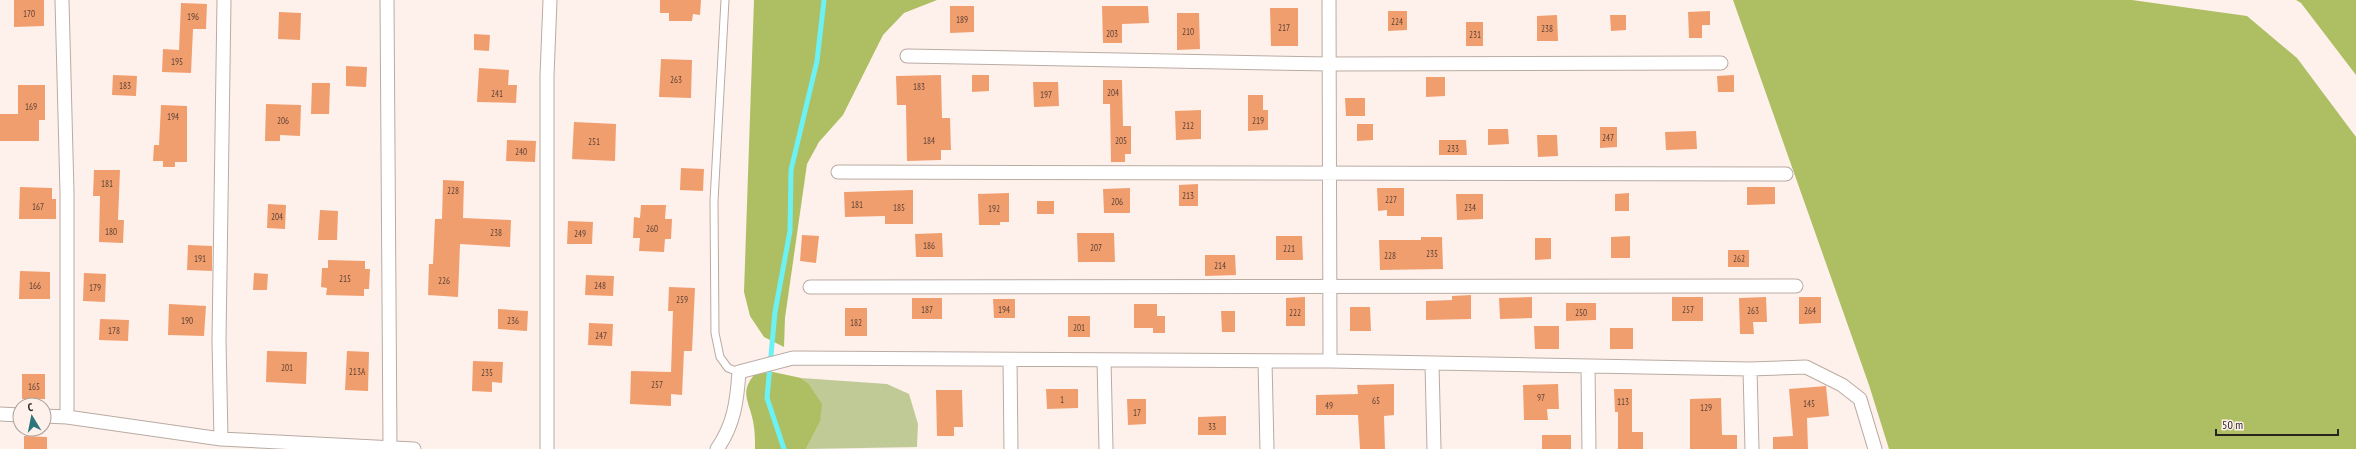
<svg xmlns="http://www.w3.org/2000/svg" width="2356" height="449" font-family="'PT Sans Narrow',sans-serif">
<rect width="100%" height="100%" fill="#fef1eb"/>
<path fill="#bfca96" d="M801,378L887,384L909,394L918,424L917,447L806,449L820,422L808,383Z"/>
<path fill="#aebe63" d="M754,0H937L904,13L883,35L843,115L819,142L807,164L785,318L784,347L764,337L750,316L744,292Z
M1733,0H2132L2247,16L2297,58L2356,137V449H1889L1869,385Z
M2296,0H2356V75L2301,3Z
M773,372L801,378L808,383L822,404L820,422L806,449H755C755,440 755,430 753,421C749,401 739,392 755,374Z"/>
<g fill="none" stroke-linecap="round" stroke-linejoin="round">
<path stroke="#6cf2f5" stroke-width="5" d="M784,449L767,398L775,312L790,231L791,170L817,61L824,0"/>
</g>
<path fill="#f19e6f" d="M14,0H44V26L14,27Z
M660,0H701L700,15L693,14L692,21H669V13H660Z
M181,3L207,4L206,29H193L191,73L162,72L163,49L179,50Z
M950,6H974V32L950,33Z
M1102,6H1148L1149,23L1122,24V43H1103Z
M1270,8H1298V46H1271Z
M1388,11H1407V30L1388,31Z
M1710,11V25H1702V38H1689L1688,12Z
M279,12L301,13L300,40L278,39Z
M1177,13H1199L1200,49L1177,50Z
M1557,15L1558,41H1537V16Z
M1610,15H1626V30L1611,31Z
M1466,22H1483V46H1466Z
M474,34L490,35L489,51L474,50Z
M661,59L692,60L691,98L659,97Z
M346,66L367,67L366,87L346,86Z
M479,68L509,70L508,85H517L516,103L477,102Z
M113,75L137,76L136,96L112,95Z
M941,75L942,118H950L951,150H941V160L907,161L906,105H897L896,76Z
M972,75H989V91L972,92Z
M1734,75V92H1718L1717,76Z
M1426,77H1445V96L1426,97Z
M1103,80H1122L1123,126H1131V154H1125V162H1111L1110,104H1103Z
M1033,82H1058L1059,106L1034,107Z
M312,83H330L329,114H311Z
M18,85H45V120H39V141H0V114H18Z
M1248,95H1263V110H1268V130L1248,131Z
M1345,98H1365V116H1346Z
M266,104L301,105L300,136L280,135V141H265Z
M161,105L187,106V162H175V167H163V161H153L154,145H159Z
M1201,110V139L1176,140L1175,111Z
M574,122L616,124L615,161L572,159Z
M1357,124H1373V140L1357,141Z
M1600,127H1617V147L1600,148Z
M1488,129H1508L1509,144L1488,145Z
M1696,131L1697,149L1666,150L1665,132Z
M1537,135H1557L1558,156L1538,157Z
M507,140L536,141L535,162L506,161Z
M1439,140H1466L1467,155H1439Z
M681,168L704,169L703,191L680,190Z
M94,170H120L118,220H124L123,243L99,242L100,196H93Z
M443,180L464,181L463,218L511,220L510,247L460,244L458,297L428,295L429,264H433L435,219H442Z
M1198,184V206H1179V185Z
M20,187L52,188V199H56V219H19Z
M1747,187H1775V204L1747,205Z
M1130,188V213H1104L1103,189Z
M1377,188H1404V216H1387V210L1378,211Z
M913,190V224H885V216L845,217L844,192Z
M1009,193V222H1000V225H979L978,194Z
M1629,193V211H1615V194Z
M1456,194H1483V219L1457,220Z
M1037,201H1054V214H1037Z
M268,204L286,205L285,229L267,228Z
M641,205H666L665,219H672L671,239H665L664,252L639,251L640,238H633L634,217L640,218Z
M320,210L338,211L337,240H318Z
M568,221L593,222L592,244H567Z
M942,233L943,257H916L915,234Z
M1077,233H1114L1115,262H1078Z
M802,235L819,236L816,263L800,261Z
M1276,236H1302L1303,260H1276Z
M1630,236V258H1611V237Z
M1421,237H1442L1443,269L1380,270L1379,240H1421Z
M1535,238H1551V259L1535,260Z
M188,245L212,246V271L187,270Z
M1728,250H1749V267H1728Z
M1205,255H1235L1236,275L1205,276Z
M328,260L365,261V269H370L369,289H364V296L326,295L327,288L321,287L322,268H328Z
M20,271L50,272V299H19Z
M84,273L106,274L105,302L83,301Z
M254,273L268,274L267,290H253Z
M586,275L614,276L613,296L585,295Z
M669,287L695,288L692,351H684L682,395L671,394V406L630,404L631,371L671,372L673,311H668Z
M1471,295V319L1426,320V301L1452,300V296Z
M1305,297V326H1286V298Z
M1532,297V318L1500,319L1499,298Z
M1672,297H1703V321H1672Z
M1766,297L1767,322H1753L1754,334H1740L1739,298Z
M1799,297H1821V323L1799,324Z
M912,298H942V319H912Z
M993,299H1015V318H994Z
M1566,303H1596V320L1566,321Z
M169,304L206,306L204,336L168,335Z
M1134,304H1157V316H1165V333H1153V328H1134Z
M1350,307H1370L1371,331H1350Z
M845,308H867V336H845Z
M498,309L528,311L527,331L498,329Z
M1221,311H1235V332H1222Z
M1068,316H1090V337H1068Z
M100,319L129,320L128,341L99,340Z
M589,323L613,324L612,346L588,345Z
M1534,326H1559V349H1535Z
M1610,328H1633V349H1610Z
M267,351L307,352L306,384L266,382Z
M347,351L369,352L368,391L345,390Z
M473,361L503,362L502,383L492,382V392L472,391Z
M22,374H45V399H22Z
M1394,384V415L1384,416L1385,449H1360L1358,415H1316V395L1358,394L1357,385Z
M1558,384L1559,409H1547L1548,420H1524L1523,385Z
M1826,386L1829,416L1807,418L1808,449H1773V437L1793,436L1789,389Z
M1046,389H1078V408L1047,409Z
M1614,389H1632V432H1643V449H1618V412H1615Z
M936,390H962L963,427H954V436H937Z
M1721,398L1722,435H1737V449H1690V399Z
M1127,399H1146V424L1128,425Z
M1226,416V435H1198V417Z
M1542,435H1571V449H1542Z
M24,436L47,437V449H24Z"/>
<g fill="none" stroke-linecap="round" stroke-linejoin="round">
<g stroke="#baaba3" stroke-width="9">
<path id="service" d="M725,0L714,201L715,333L720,357L728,368L739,372"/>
</g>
<g stroke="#baaba3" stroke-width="15">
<path id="minor" d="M62,0L67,192V417
M387,0L390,447
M1329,0L1330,361
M907,56L1329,64L1721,63
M838,172L1786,174
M810,287L1796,286
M1010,360L1011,449
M1104,360L1106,449
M1265,361L1267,449
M1432,364L1434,449
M1588,366L1589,449
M1750,369L1752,449
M0,414L20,415
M44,416L67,417L221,439L414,449
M221,439L219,340L224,0
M547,449V76L550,0
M717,449C734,425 737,401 739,372L793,358L1330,361L1750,369L1806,367L1842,385L1860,399L1875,449"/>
</g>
<use href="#service" stroke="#fff" stroke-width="7"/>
<use href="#minor" stroke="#fff" stroke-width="13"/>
</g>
<g text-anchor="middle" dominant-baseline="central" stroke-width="3" stroke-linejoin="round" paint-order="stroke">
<g font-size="9" fill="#5c4234">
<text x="29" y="13">170</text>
<text x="193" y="16">196</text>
<text x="962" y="19">189</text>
<text x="1397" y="21">224</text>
<text x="1284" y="27">217</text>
<text x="1547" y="28">238</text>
<text x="1188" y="31">210</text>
<text x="1112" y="33">203</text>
<text x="1475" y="34">231</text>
<text x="177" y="61">195</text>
<text x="676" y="79">263</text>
<text x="125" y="85">183</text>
<text x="919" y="86">183</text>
<text x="1113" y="92">204</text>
<text x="497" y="93">241</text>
<text x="1046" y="94">197</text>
<text x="31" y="106">169</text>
<text x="173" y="116">194</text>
<text x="283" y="120">206</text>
<text x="1258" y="120">219</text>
<text x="1188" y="125">212</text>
<text x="1608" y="137">247</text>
<text x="929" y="140">184</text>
<text x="1121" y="140">205</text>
<text x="594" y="141">251</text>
<text x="1453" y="148">233</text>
<text x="521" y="151">240</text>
<text x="107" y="183">181</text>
<text x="453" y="190">228</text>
<text x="1188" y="195">213</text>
<text x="1391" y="199">227</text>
<text x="1117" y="201">206</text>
<text x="857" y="204">181</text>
<text x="38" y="206">167</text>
<text x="899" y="207">185</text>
<text x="1470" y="207">234</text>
<text x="994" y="208">192</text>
<text x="277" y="216">204</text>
<text x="652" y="228">260</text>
<text x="111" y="231">180</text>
<text x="496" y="232">238</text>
<text x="580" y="233">249</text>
<text x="929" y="245">186</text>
<text x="1096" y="247">207</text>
<text x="1289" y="248">221</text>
<text x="1432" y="253">235</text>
<text x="1390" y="255">228</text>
<text x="200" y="258">191</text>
<text x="1739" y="258">262</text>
<text x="1220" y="265">214</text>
<text x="345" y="278">215</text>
<text x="444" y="280">226</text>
<text x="35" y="285">166</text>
<text x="600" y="285">248</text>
<text x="95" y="287">179</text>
<text x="682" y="299">259</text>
<text x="927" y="309">187</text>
<text x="1004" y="309">194</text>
<text x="1688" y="309">257</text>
<text x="1753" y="310">263</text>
<text x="1810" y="310">264</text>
<text x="1295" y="312">222</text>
<text x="1581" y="312">250</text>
<text x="187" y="320">190</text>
<text x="513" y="320">236</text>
<text x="856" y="322">182</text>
<text x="1079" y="327">201</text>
<text x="114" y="330">178</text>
<text x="601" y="335">247</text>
<text x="287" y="367">201</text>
<text x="357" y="371">213А</text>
<text x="487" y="372">235</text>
<text x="657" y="384">257</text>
<text x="34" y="386">165</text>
<text x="1541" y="397">97</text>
<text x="1062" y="399">1</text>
<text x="1376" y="400">65</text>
<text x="1623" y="401">113</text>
<text x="1809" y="403">145</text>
<text x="1329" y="405">49</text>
<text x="1706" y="407">129</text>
<text x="1137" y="412">17</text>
<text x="1212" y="426">33</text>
</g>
</g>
<g transform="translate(32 417) rotate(350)"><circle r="19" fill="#fef1eb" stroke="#a99f9a"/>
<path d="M0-3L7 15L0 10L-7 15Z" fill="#2c757c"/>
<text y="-6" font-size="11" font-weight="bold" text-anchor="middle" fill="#2a2421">С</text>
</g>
<path d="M2216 429v6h122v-6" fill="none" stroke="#2a2421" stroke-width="2"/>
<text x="2222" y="429" font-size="12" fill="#2a2421" stroke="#fef1eb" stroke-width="3" paint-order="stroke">50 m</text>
</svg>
